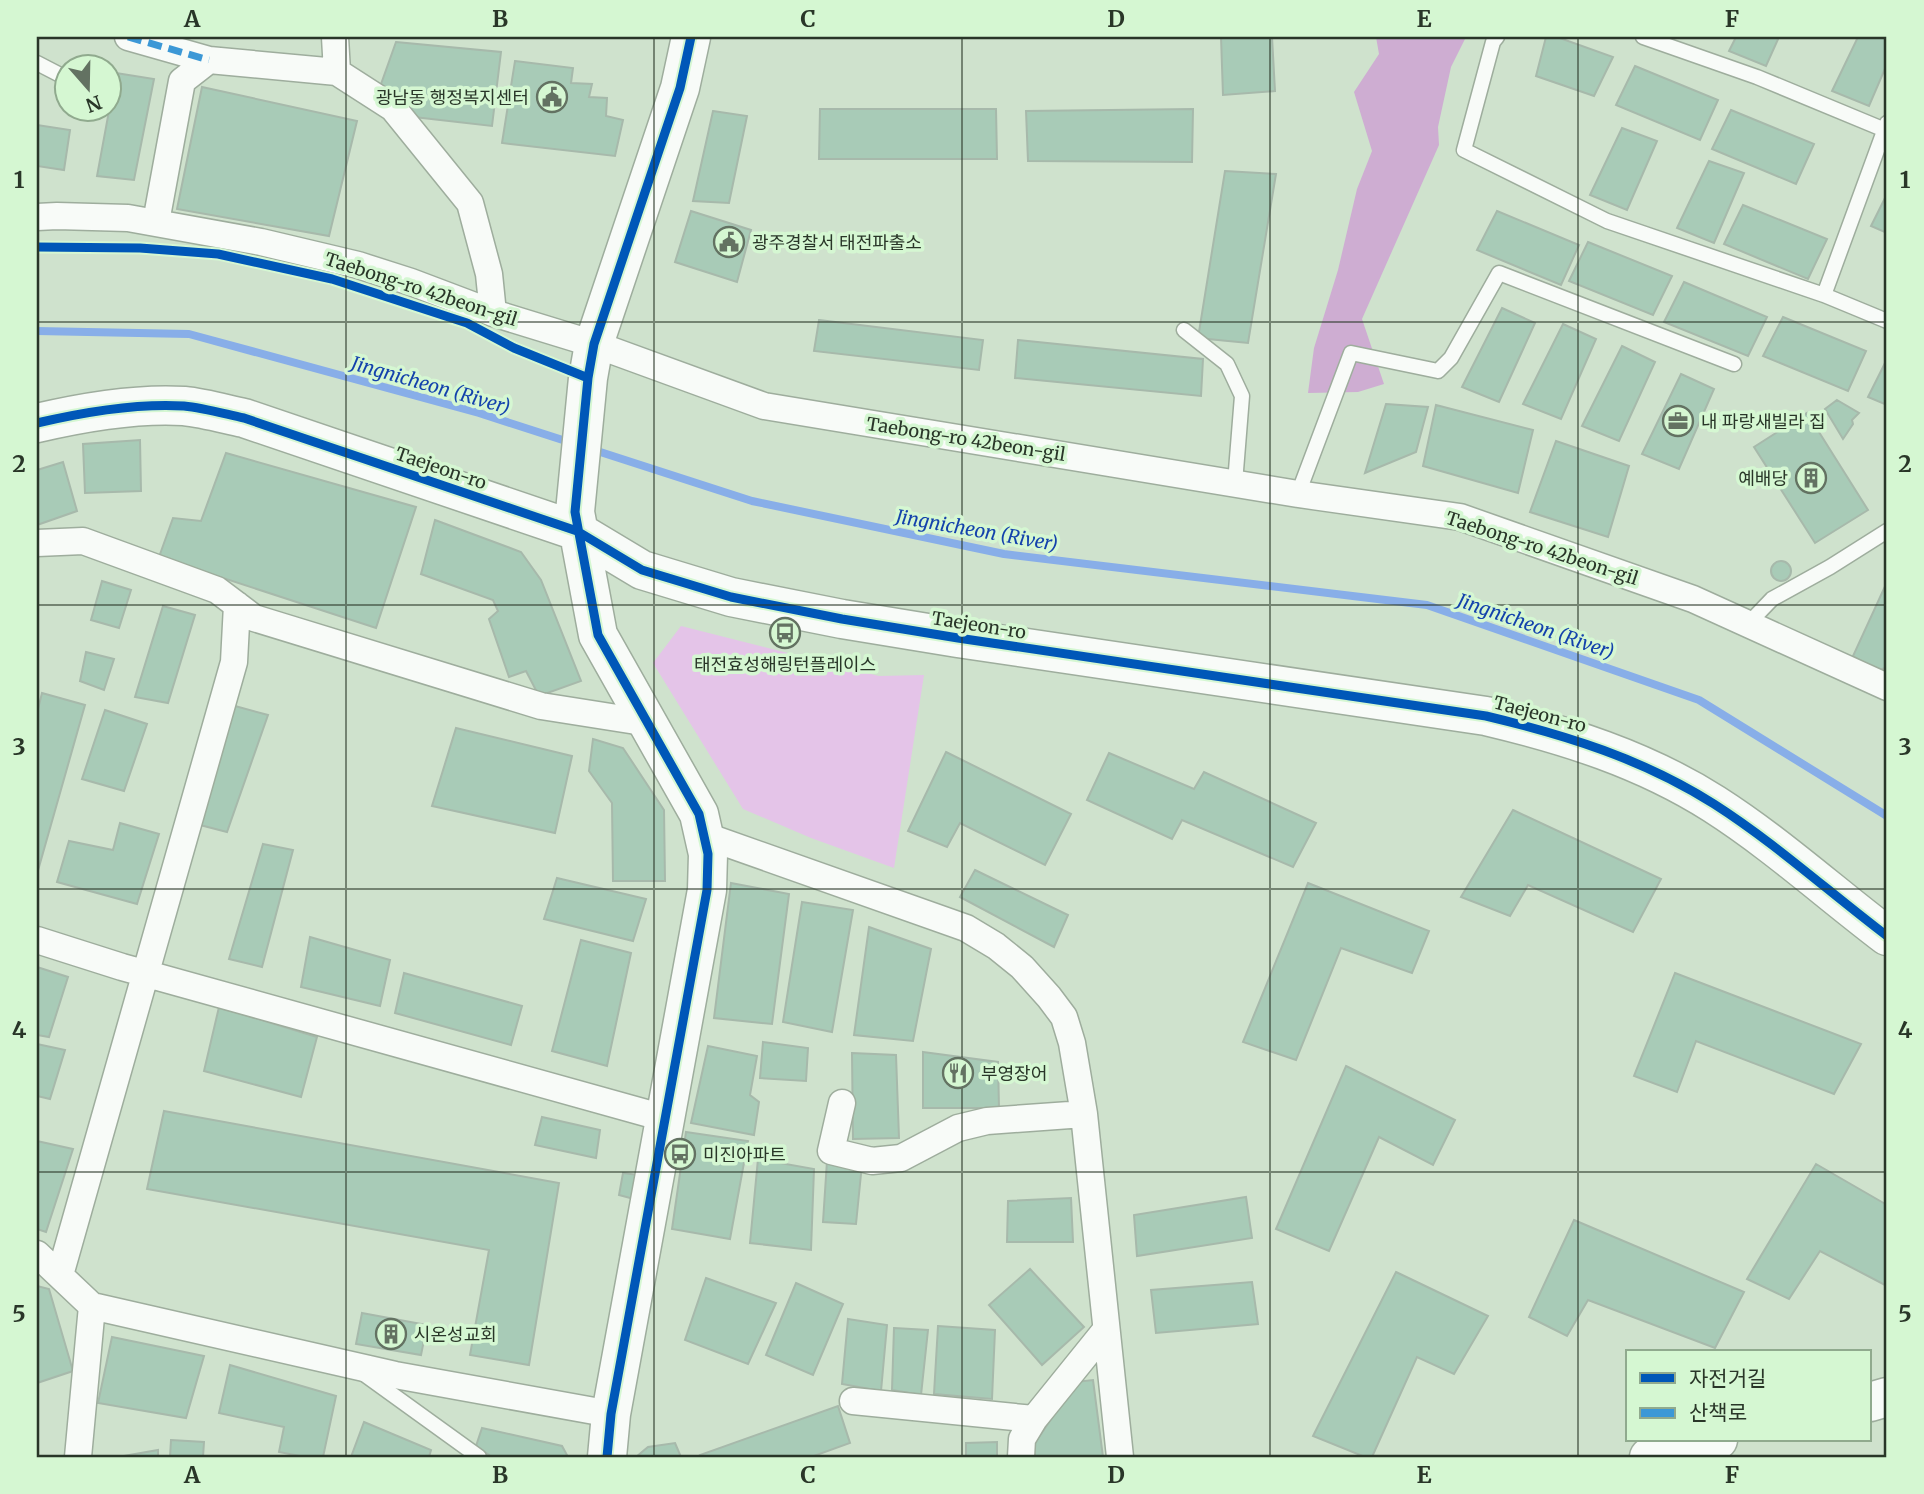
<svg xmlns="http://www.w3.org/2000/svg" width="1924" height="1494" font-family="Merriweather,'Noto Sans KR',serif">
<rect width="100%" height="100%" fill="#cfe2cd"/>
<path fill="#e4c4e8" d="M681,626L879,676L924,675L894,868L811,838L743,809L653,663Z"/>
<path fill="#ceadd2" d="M1376,37H1466L1451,67L1438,127L1439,145L1362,319L1384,384L1358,392L1308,393L1314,348L1338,270L1357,189L1372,151L1354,92L1379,54Z"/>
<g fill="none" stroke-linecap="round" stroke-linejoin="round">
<path stroke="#88aee8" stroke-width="8" d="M37,331L189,334L479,413L572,443
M591,449L752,501L1004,554L1427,605L1699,700L1887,816"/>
</g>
<path fill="#a8cbb7" stroke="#a7b9ab" stroke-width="2" d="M1221,37H1272L1275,91L1223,95Z
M1546,37H1557L1613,57L1594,96L1536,76Z
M1736,37H1779L1766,66L1729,51Z
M1858,37H1887V64L1869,106L1832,91Z
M396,42L501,52L492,126L414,117L380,87Z
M515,61L573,68L571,83L592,84L589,97L607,98L606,116L623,120L615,156L502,143Z
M1635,66L1718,100L1700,140L1616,105Z
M116,73L154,79L134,180L97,176Z
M202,87L357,121L329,236L177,209Z
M820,109H996L997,159H819Z
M1193,109L1192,162L1028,161L1026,111Z
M1731,110L1814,144L1796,184L1712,149Z
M713,111L747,116L729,203L693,201Z
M37,125L70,130L64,170L37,166Z
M37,125L70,130L64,170L37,166Z
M1622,128L1657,141L1627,210L1590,195Z
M1709,161L1744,173L1714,243L1677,228Z
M1225,171L1276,174L1248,343L1198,338Z
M1887,194V233L1871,226Z
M1743,205L1827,239L1808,279L1724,244Z
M691,211L751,230L737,282L675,262Z
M1497,211L1579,245L1561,285L1477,250Z
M1588,242L1672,276L1653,315L1569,281Z
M1684,282L1767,317L1748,356L1664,322Z
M1502,308L1535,323L1499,402L1462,387Z
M1783,317L1866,351L1848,391L1763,356Z
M819,320L983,340L979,370L814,351Z
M1563,324L1596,339L1561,419L1523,404Z
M1018,340L1203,359L1201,396L1015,378Z
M1622,346L1655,362L1619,441L1582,426Z
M1887,359V405L1868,397Z
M1681,374L1714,389L1679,469L1642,454Z
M1837,400L1859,413L1852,420L1853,424L1843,439L1825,409Z
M1386,404L1428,407L1416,452L1365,473Z
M1436,405L1533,430L1518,493L1423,466Z
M1807,413L1868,510L1815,543L1754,447Z
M140,440L141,491L85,493L83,444Z
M1556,441L1629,466L1608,537L1530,512Z
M226,453L416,507L376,628L159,557L173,518L201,521Z
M63,462L77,511L37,525V470Z
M435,520L521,552L541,580L581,681L539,696L526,671L509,677L489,619L498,611L493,600L421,574Z
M1771 571a10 10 0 1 1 20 0a10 10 0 1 1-20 0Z
M102,581L131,590L119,628L91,620Z
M1887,582V667L1878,671L1853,656Z
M163,606L195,615L168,703L135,697Z
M86,652L114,659L104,690L80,681Z
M42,693L85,705L37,874V713Z
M235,706L268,715L227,832L200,825Z
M105,710L147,724L124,791L82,779Z
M456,728L572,756L555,833L432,806Z
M593,739L623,748L664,810L665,881H613L612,803L589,771Z
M946,752L1071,814L1045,865L960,823L947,847L908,831Z
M1109,753L1194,789L1204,772L1316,823L1293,867L1182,820L1172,839L1087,800Z
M1513,810L1661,879L1633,932L1528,885L1510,916L1461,897Z
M120,823L159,834L137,904L57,882L69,841L113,850Z
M263,844L293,850L262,967L229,959Z
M975,870L1068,915L1054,947L960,897Z
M557,878L646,899L633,941L544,919Z
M731,883L789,894L772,1024L714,1018Z
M1308,883L1429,931L1412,973L1341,948L1296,1060L1243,1042Z
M802,902L853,910L832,1032L783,1022Z
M869,927L931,949L913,1041L854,1035Z
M310,937L390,960L380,1006L301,987Z
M581,940L631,953L607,1066L552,1051Z
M37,967L68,977L49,1037L37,1035Z
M404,973L522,1006L511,1045L395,1013Z
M1675,973L1861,1044L1834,1094L1696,1041L1677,1092L1634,1076Z
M219,1007L317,1037L301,1097L204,1071Z
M763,1042L808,1048L806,1081L760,1078Z
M37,1044L65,1050L50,1099L37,1096Z
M708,1046L757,1056L750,1095L759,1102L754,1135L691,1123Z
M923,1052L998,1062L999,1108H923Z
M852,1053L896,1055L899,1138L853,1139Z
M1346,1066L1455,1120L1433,1165L1379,1137L1329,1251L1276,1229Z
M164,1111L559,1183L529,1365L470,1355L489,1250L147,1189Z
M542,1117L600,1130L596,1158L535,1145Z
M686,1132L748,1141L730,1239L672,1229Z
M37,1141L73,1149L46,1232L37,1229Z
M758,1159L814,1169L811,1250L750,1243Z
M827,1161L862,1164L856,1224L823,1222Z
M1816,1164L1887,1205V1286L1820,1251L1789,1299L1747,1279Z
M623,1173L639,1175L634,1199L619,1195Z
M1246,1197L1252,1238L1137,1256L1134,1215Z
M1071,1198L1073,1242H1007L1008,1201Z
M1574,1220L1744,1292L1715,1348L1588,1300L1567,1336L1529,1317Z
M1030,1269L1084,1327L1042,1365L989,1305Z
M1396,1272L1488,1316L1454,1374L1417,1357L1372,1457H1365L1313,1436Z
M706,1278L776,1303L748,1364L685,1340Z
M1252,1282L1258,1324L1156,1333L1151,1290Z
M796,1283L843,1304L813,1375L766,1355Z
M37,1286L49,1289L73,1371L37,1383Z
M362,1313L427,1325L421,1355L356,1344Z
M848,1319L887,1325L881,1391L842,1384Z
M938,1326L995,1330L992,1399L934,1394Z
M894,1328L928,1330L921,1395L892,1390Z
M112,1337L204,1356L186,1418L98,1403Z
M230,1365L336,1396L323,1457H305L279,1452L284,1427L219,1413Z
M1093,1380L1103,1457H1035L1033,1446L1076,1382Z
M838,1406L850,1443L811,1457H701L700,1455Z
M364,1422L431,1450L429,1457H351Z
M482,1428L562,1446L568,1457H492L476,1446Z
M171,1440L204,1442L203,1457H170Z
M997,1442V1457H966V1443Z
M675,1443L681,1457H636L648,1447Z
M158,1450V1457H118Z"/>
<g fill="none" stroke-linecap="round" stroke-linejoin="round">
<g stroke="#9ead9d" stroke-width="17">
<path id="lane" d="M1497,37L1493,42L1464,150L1607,221L1824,295L1887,321
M1643,37L1757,77L1885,130
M37,63L66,78
M1824,295L1887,123
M1184,330L1227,364L1242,396L1235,483
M1298,494L1351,353L1438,371L1451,358L1499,273L1734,364
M1747,625L1772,599L1830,567L1887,531
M364,1374L479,1457"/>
</g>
<g stroke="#9ead9d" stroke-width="29">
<path id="street" d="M128,37L209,60L337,72L393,108L470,203L489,274L493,313
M335,37L337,72
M37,217L57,216L128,218L261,242L358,265L411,282L493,313L594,344L764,406L1298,494L1460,517L1693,599L1887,687
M156,222L182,81L209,60
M37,543L83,541L217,590L254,618L541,706L649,723
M703,835L966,928L996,946L1022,967L1049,997L1064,1017L1072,1043L1084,1114L1120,1457
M37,940L122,967L664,1118
M842,1103L831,1151L872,1161L901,1158L958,1128L987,1121L1084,1114
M37,1254L92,1306L395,1375L611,1414
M60,1275L234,662L237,605
M853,1401L1034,1419
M78,1457L92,1306
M1021,1457L1022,1439L1034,1419L1105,1331"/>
</g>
<g stroke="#9ead9d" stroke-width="41">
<path id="secondary" d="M37,423C84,412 136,403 184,406C204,408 225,414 244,418L577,531L642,570L731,597L842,619L958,638L1486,716C1566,735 1643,759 1714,804C1775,843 1829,892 1887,936
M1870,1402L1887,1397
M607,1457L611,1414L707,890L708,854L699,814L598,635L575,512L588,378L594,344L680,88L691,37
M1649,1457L1718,1440"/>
</g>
<use href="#lane" stroke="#f8fbf8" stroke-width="14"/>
<use href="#street" stroke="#f8fbf8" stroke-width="26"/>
<use href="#secondary" stroke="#f8fbf8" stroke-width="38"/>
<path stroke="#3c98d6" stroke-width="7" stroke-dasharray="14 7" stroke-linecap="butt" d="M128,37L209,60"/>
<g stroke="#d5f7d2" stroke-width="13">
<path id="cycleway" d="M37,247L140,248L218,254L332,279L467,323L514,348L588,378
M37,423C84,412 136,403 184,406C204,408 225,414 244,418L577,531L642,570L731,597L842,619L958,638L1486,716C1566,735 1643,759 1714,804C1775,843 1829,892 1887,936
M607,1457L611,1414L707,890L708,854L699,814L598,635L575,512L588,378L594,344L680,88L691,37"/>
</g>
<use href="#cycleway" stroke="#0057b8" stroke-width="9"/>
</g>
<path fill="none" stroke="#293628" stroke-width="2" stroke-opacity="0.55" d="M346,37V1457M654,37V1457M962,37V1457M1270,37V1457M1578,37V1457M37,322H1887M37,605H1887M37,889H1887M37,1172H1887"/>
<defs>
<g id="civic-ring" transform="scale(1.575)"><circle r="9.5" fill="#d5f7d2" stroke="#637262" stroke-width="1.5"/><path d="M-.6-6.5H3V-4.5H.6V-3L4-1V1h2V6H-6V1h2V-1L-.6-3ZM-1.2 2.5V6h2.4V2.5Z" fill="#637262"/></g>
<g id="office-ring" transform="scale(1.575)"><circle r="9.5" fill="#d5f7d2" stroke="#637262" stroke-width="1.5"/><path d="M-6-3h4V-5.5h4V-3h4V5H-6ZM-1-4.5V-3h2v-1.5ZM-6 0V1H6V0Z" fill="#637262"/></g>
<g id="building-ring" transform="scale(1.575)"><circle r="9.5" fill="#d5f7d2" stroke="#637262" stroke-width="1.5"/><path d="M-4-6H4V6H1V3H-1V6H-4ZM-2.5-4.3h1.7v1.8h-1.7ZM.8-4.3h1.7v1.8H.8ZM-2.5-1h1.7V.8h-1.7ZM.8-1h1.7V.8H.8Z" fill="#637262"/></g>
<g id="bus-ring" transform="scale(1.575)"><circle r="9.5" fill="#d5f7d2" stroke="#637262" stroke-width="1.5"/><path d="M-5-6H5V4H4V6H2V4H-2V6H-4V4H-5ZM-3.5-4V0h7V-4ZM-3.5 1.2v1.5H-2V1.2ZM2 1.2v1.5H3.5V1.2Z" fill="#637262"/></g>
<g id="restaurant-ring" transform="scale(1.575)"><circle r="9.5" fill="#d5f7d2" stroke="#637262" stroke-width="1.5"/><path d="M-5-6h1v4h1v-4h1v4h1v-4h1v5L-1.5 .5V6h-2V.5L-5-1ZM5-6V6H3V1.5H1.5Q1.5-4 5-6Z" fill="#637262"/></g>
</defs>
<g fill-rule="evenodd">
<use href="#civic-ring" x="552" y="97"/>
<use href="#civic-ring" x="729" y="242"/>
<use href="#office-ring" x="1678" y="421"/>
<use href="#building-ring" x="1811" y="478"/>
<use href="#bus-ring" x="785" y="633"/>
<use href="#restaurant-ring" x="958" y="1073"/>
<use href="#bus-ring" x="680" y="1154"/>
<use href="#building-ring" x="391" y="1334"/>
</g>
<g text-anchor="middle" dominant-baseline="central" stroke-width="7" stroke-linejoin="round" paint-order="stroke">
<g font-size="18" fill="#293628" stroke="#d5f7d2" text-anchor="start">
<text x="529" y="97" text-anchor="end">광남동 행정복지센터</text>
<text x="752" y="242">광주경찰서 태전파출소</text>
<text x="1701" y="421">내 파랑새빌라 집</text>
<text x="1788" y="478" text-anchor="end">예배당</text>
<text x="785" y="664" text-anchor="middle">태전효성해링턴플레이스</text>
<text x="981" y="1073">부영장어</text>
<text x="703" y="1154">미진아파트</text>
<text x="414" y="1334">시온성교회</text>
</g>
<g font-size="18" fill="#293628" stroke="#d5f7d2">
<text transform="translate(421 289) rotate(18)">Taebong-ro 42beon-gil</text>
<text transform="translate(966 439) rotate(9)">Taebong-ro 42beon-gil</text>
<text transform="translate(441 468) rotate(19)">Taejeon-ro</text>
<text transform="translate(1542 548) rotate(18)">Taebong-ro 42beon-gil</text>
<text transform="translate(979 625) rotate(9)">Taejeon-ro</text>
<text transform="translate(1540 714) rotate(15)">Taejeon-ro</text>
</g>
<g font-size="19" font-style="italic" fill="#1342ac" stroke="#d5f7d2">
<text transform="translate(431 385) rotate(16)">Jingnicheon (River)</text>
<text transform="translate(977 530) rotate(10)">Jingnicheon (River)</text>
<text transform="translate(1536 626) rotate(19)">Jingnicheon (River)</text>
</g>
</g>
<rect width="1924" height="1494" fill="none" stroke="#d5f7d2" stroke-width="77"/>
<rect x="1626" y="1350" width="245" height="91" fill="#d5f7d2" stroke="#90aa8e" stroke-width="2"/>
<rect x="1640" y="1373" width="35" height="10" fill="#0057b8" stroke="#90aa8e" stroke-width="2"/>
<text x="1689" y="1386" font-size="21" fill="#293628">자전거길</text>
<rect x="1640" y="1408" width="35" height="10" fill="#3c98d6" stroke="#90aa8e" stroke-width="2"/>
<text x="1689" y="1420" font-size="21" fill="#293628">산책로</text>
<g transform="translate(88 88) rotate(160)"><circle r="33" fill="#d5f7d2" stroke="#90aa8e" stroke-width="2"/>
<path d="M0-5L12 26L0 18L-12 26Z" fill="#637262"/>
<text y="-10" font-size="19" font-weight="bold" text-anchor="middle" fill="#293628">N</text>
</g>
<rect x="38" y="38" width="1847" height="1418" fill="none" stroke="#293628" stroke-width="2.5"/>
<g font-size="23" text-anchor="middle" font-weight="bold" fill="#293628">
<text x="192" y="27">A</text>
<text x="500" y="27">B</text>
<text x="808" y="27">C</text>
<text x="1116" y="27">D</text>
<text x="1424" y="27">E</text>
<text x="1732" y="27">F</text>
<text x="19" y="188">1</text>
<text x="1905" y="188">1</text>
<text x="19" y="472">2</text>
<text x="1905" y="472">2</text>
<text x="19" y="755">3</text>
<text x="1905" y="755">3</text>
<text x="19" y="1038">4</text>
<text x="1905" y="1038">4</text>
<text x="19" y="1322">5</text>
<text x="1905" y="1322">5</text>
<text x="192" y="1483">A</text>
<text x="500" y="1483">B</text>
<text x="808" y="1483">C</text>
<text x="1116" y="1483">D</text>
<text x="1424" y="1483">E</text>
<text x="1732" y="1483">F</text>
</g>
</svg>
